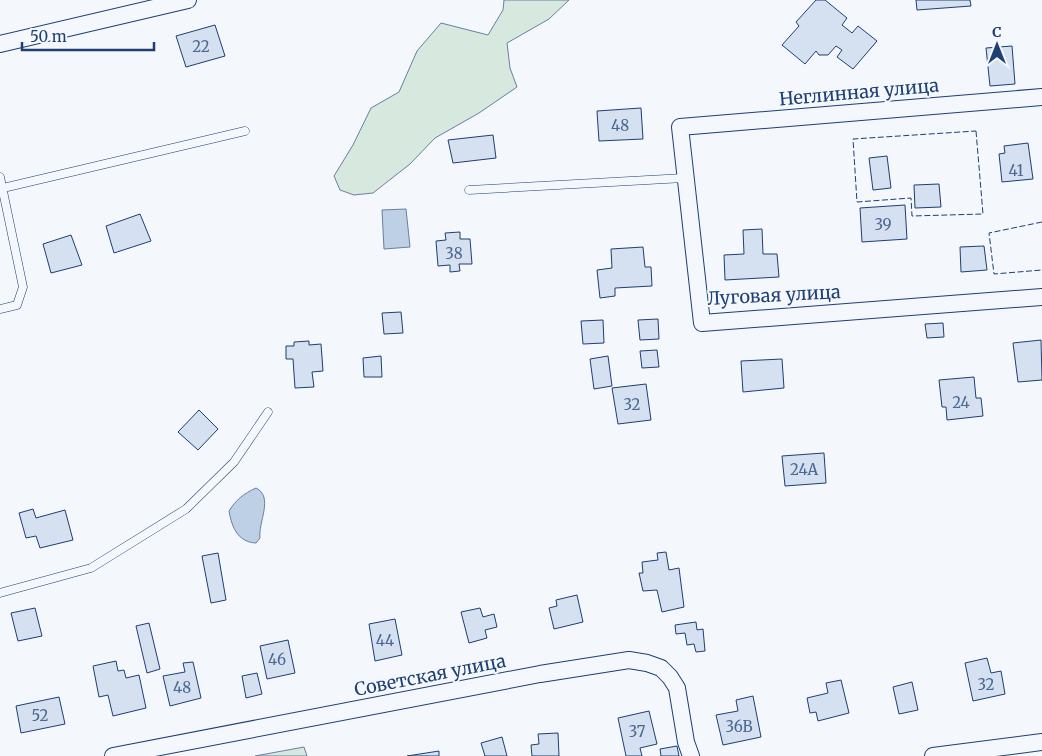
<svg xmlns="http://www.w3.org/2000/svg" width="1042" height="756" font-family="Merriweather,serif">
<rect width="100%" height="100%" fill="#f4f7fb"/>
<path fill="#d7e8df" stroke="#687fa3" d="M504,0H569L549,19L507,43L510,68L517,87L479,113L435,138L410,164L373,193L354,195L340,190L334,176L353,145L371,108L399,92L417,51L441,23L488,35L503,10Z
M304,747L307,756H255Z"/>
<path fill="#bed0e5" stroke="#687fa3" d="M406,209L410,247L384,249L382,210Z
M256,488C274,497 258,522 260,538L256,543C238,542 232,528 229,511C236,500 243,494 256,488Z"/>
<path fill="#d5e0f0" stroke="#1d3f73" d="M816,0H825L847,18L842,25L852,33L858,26L877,41L853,69L837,57L842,50L836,46L828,55H819L816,51L805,64L782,45L799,26L796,22Z
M916,0H970L971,6L917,10Z
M215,25L225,56L186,67L176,36Z
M1012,46L1015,84L990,86L986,48Z
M641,108L643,139L599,141L597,111Z
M493,135L496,158L453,163L448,140Z
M1028,143L1033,179L1002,182L999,154L1005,153L1004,146Z
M887,156L891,188L873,190L869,158Z
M939,184L941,207L915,208L914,185Z
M905,205L907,239L862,242L860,208Z
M140,214L151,241L114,253L106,226Z
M762,229L763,254H777L779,277L725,280L724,255L744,254L743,230Z
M460,232V239H470L472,264H459L460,271L450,272V265L438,266L436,241L446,240L445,233Z
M71,235L82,265L51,273L43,244Z
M984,246L987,270L961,272L960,247Z
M643,247L645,267H651L652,286L615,288V296L600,298L597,270L612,268L611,249Z
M401,312L403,333L384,334L382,313Z
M658,319L659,339L640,340L638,320Z
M603,320L604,343L583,344L581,321Z
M943,323L944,337L927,338L925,324Z
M1041,340L1042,380L1018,382L1013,343Z
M309,341V345L321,344L323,371L312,372L314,387L295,388L293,359H286V346H294V342Z
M657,350L659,367L642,368L640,351Z
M381,356L382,377H364L363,358Z
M608,356L612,386L594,389L590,359Z
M782,359L784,388L743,392L741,361Z
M974,377L976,398H981L983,416L947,420L946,407H942L939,380Z
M646,384L651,420L618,424L612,388Z
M199,410L218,429L198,450L178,432Z
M824,453L826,483L785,486L782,456Z
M33,509L36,518L65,510L73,540L40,548L36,536L26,538L19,513Z
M666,552L669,570L679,568L684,607L662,612L657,590L643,591L639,573H643L642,562L658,560L657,553Z
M218,553L226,600L211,603L202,556Z
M577,595L583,622L554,629L549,608L557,606L556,600Z
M35,608L42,636L18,641L11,613Z
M480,608L483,617L494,614L497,627L485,630L487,638L469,643L461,612Z
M395,619L402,655L375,661L369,624Z
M696,622L697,630L703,629L705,651L696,652L694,644L687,645L685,633L676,634L675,625Z
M149,623L160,669L147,673L136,626Z
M288,640L295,673L267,679L260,646Z
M987,658L991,673L1001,671L1005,694L973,701L965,663Z
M116,661L118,671L124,670L126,678L139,675L146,708L113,716L108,695L99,697L93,666Z
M193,662L201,698L170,706L163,676L185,672L183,663Z
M257,673L262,694L246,698L242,676Z
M841,680L849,713L818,721L816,712L810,713L807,698L828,693L826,683Z
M912,682L918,710L899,714L893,687Z
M753,696L761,737L723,745L716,715L738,711L736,700Z
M59,697L65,724L21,733L16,706Z
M649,711L657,744L640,748L642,756H626L618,718Z
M558,733L559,756H532L531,745L539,744L538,734Z
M502,737L507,756H485L481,743Z
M677,746L679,756H661L660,749Z
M439,751V756H407Z"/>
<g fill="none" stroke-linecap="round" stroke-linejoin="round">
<g stroke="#1d3f73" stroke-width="9">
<path id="service" d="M0,177L23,287L17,305L0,309
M3,188L245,131
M469,190L684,178
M0,593L91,568L186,509L234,462L268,412"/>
</g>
<g stroke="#1d3f73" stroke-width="18">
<path id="minor" d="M0,44L188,0
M1042,97L680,127L702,323L1042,297
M113,756L540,674L629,660L647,663L661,668L670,677L677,688L686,742L691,756
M933,756L1042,742"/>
</g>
<use href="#service" stroke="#f4f7fb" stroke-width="8"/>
<use href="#minor" stroke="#f4f7fb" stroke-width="16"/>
<path stroke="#1d3f73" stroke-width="1" stroke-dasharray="6 2.5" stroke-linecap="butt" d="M976,131L983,214L912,216L911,198L857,202L853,139Z
M1042,222L989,233L994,274L1042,270"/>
</g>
<g text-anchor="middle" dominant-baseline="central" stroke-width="4" stroke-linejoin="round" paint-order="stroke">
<g font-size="15" fill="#4b6792">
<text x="201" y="46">22</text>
<text x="620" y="125">48</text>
<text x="1016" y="170">41</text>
<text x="883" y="224">39</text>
<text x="454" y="253">38</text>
<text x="961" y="402">24</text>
<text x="632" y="404">32</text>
<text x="804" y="469">24А</text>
<text x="385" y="640">44</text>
<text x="277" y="659">46</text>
<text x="986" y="684">32</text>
<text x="182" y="687">48</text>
<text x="40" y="715">52</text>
<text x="739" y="726">36В</text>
<text x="637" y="731">37</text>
</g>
<g font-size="18" fill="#1d3f73" stroke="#f4f7fb">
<text transform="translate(859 92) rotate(-5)">Неглинная улица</text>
<text transform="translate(774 295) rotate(-3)">Луговая улица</text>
<text transform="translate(430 675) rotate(-11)">Советская улица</text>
</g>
</g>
<g transform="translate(997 45)" stroke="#f4f7fb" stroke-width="4" paint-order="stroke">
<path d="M0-4L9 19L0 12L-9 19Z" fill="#1d3f73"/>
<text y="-8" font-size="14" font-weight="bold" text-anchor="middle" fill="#1d3f73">С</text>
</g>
<path d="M22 42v8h132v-8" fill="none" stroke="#1d3f73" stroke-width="2.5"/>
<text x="30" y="42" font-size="15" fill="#1d3f73" stroke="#f4f7fb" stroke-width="4" paint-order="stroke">50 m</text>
</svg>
